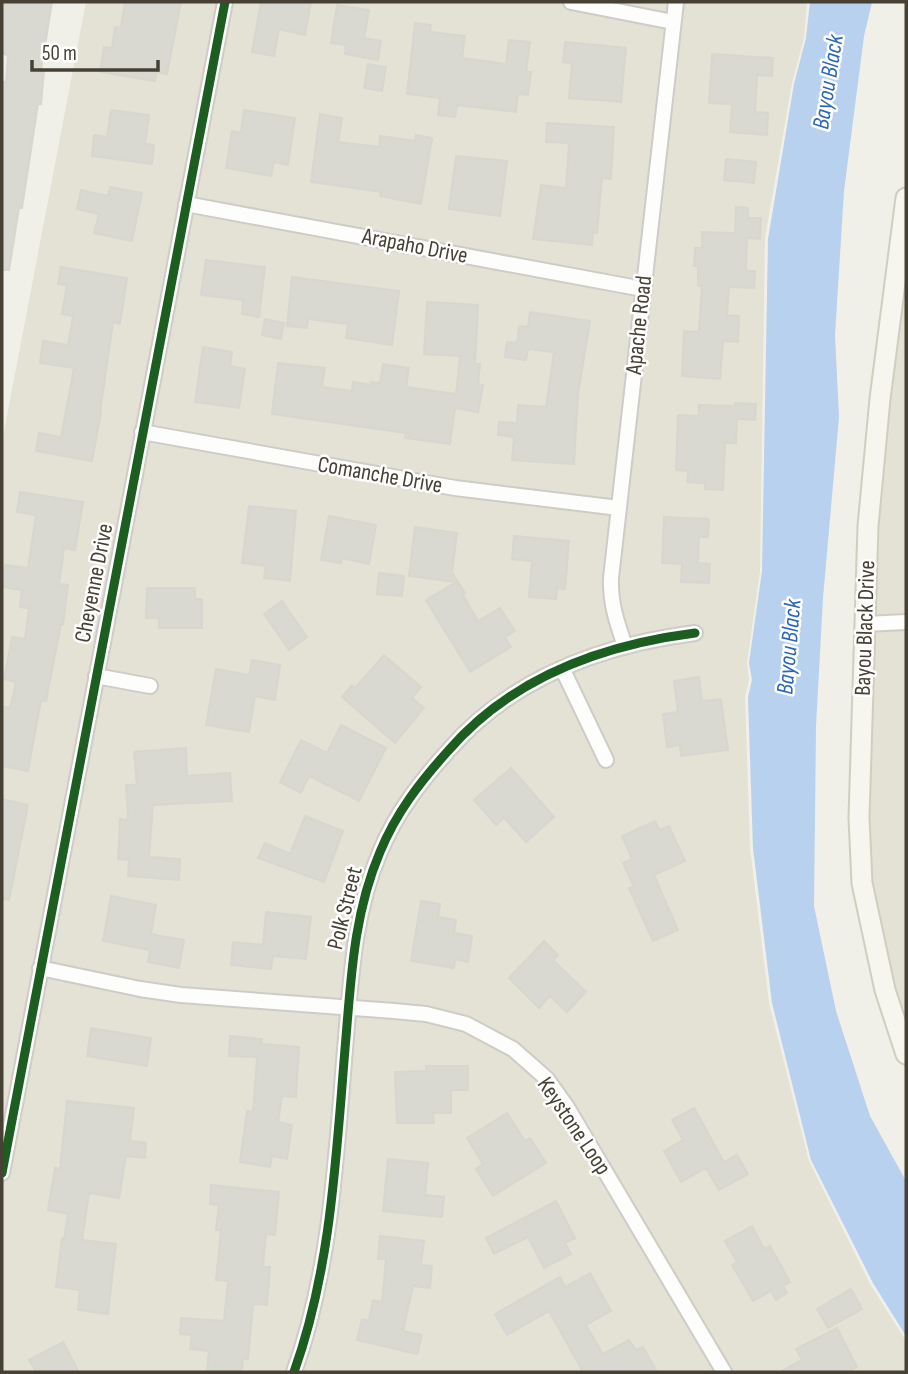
<svg xmlns="http://www.w3.org/2000/svg" width="908" height="1374" font-family="'Sofia Sans Condensed',sans-serif">
<rect width="100%" height="100%" fill="#f0efe8"/>
<path fill="#e4e2d5" d="M86,2H807L804,38L792,83L765,238L760,571L747,663L749,680L745,697L750,848L769,1003L809,1161L870,1284L906,1341V1372H2V442Z
M906,178V1062L860,883L877,399Z"/>
<path fill="#b7d1ef" d="M810,2H872L864,36L844,191L835,335L839,417L823,598L816,726L814,906L836,1011L870,1116L906,1181V1336L873,1283L811,1160L772,1003L753,848L748,697L752,680L749,663L762,571L768,239L794,84L806,38Z"/>
<path fill="#d9d8d1" stroke="#d8d6ce" stroke-width="2" d="M2,2H52L41,70L44,71L41,104H38L22,208H19L9,270H2V82H6L8,55L2,54Z
M125,2H181L167,74L156,72L155,81L100,72L104,47L112,48L115,27L121,28Z
M261,2H311L305,35L279,29L274,56L252,52Z
M337,5L369,10L364,38L381,41L378,60L345,54L346,45L331,43Z
M415,23L431,25L430,32L465,36L462,58L506,64L509,40L530,42L526,72H531L528,95L518,94L516,112L457,105L455,117L438,115L440,98L407,94Z
M565,42L626,48L621,102L569,98L572,63L563,62Z
M712,54L773,58L772,76L757,75L755,112L768,113L767,135L730,132L732,104L709,103Z
M368,64L386,67L382,91L364,88Z
M111,110L149,115L145,144L154,145L152,164L92,156L94,135L107,137Z
M244,110L295,118L288,165L274,162L271,176L226,168L232,131L241,133Z
M320,114L342,118L338,142L379,147L380,136L415,141L416,135L432,138L421,204L380,196L381,192L311,182Z
M547,123L614,127L611,179L602,178L597,233H593L592,245L533,239L541,185L566,188L569,143L546,142Z
M456,156L507,161L500,216L449,209Z
M726,159L756,162L754,183L724,180Z
M110,187L142,193L132,241L94,233L99,214L77,209L81,190L108,196Z
M736,207L748,208V218H761L760,239L747,238L746,271H755L754,288L729,287L727,315L739,316L738,342L723,341L720,379L682,376L684,331L699,332L702,286H698V266H694L695,248H702V232L735,233Z
M206,260L265,267L259,317L242,314L243,300L201,295Z
M61,267L127,278L120,324L113,322L100,412H101L92,461L36,451L39,433L61,437L74,368L40,363L43,341L68,345L73,316L62,314L67,285L58,284Z
M292,277L399,291L392,345L346,338L348,324L308,319L307,328L287,326Z
M427,302L478,305L475,364H480L478,384L483,385L478,412L455,408L450,444L405,438L406,433L272,414L278,363L325,368L322,387L352,391L353,382L371,385V382L380,383L383,364L409,368L406,387L456,394L460,356L424,354Z
M530,312L590,321L578,394L574,464L512,460L514,437L498,435L499,422L517,423L518,405L546,407L554,352L528,349L526,360L505,357L507,342L517,343L519,326L528,327Z
M265,319L284,323L281,339L262,335Z
M203,347L232,352L230,366L245,369L239,408L195,402Z
M735,403L756,404L755,420L737,419L736,443H725L723,490L705,489V483L687,482L688,471L676,470L678,415L699,416V405L735,406Z
M20,492L83,502L75,550L64,548L59,584L68,585L63,624H61L46,701L41,700L28,771L2,766V707L10,708L16,682L4,679L12,637L25,639L29,608L20,607L22,590L2,587L5,565L28,568L36,515L17,512Z
M249,506L296,511L290,581L264,578L266,566L242,563Z
M329,516L376,525L369,564L342,558L341,563L321,560Z
M664,517L709,519L708,537H699L698,563L710,564L709,583L681,582L682,564L662,563Z
M415,527L457,533L452,572L465,593L463,595L478,621L500,608L515,631L505,637L511,647L470,672L426,600L456,582L409,576Z
M514,536L569,541L565,589L557,588L556,599L529,597L532,561L512,559Z
M379,573L404,576L402,596L377,594Z
M147,588H195V599H202V628H159V618H146Z
M282,601L307,637L289,650L264,614Z
M384,655L421,687L412,698L424,708L395,743L342,697L352,685L355,688Z
M252,660L280,665L275,700L255,696L249,732L206,725L216,669L249,675Z
M699,677L702,701L721,699L728,750L681,756L680,745L667,747L663,714L678,712L674,681Z
M341,725L386,748L359,801L309,776L301,793L280,782L301,740L327,753Z
M186,748L187,776L230,773L232,801L153,805L149,857L180,859L179,880L128,876L129,860L118,859L120,819L128,820L126,785H137L134,752Z
M511,768L554,817L526,842L504,818L496,825L474,800Z
M2,799L28,805L9,900L2,899Z
M305,816L343,831L324,882L258,858L265,843L290,854Z
M655,821L659,830L669,826L685,861L654,875L678,930L653,941L629,888L634,887L623,863L632,859L622,836Z
M111,896L156,905L151,934L184,940L179,968L148,962L150,950L103,941Z
M421,901L440,904L438,917L456,920L454,933L472,936L468,962L455,959L454,968L411,961Z
M266,912L311,917L306,959L273,956L271,969L231,965L233,942L263,945Z
M544,941L558,955L553,960L586,992L567,1012L550,996L539,1008L509,978Z
M91,1028L151,1038L147,1066L87,1056Z
M230,1036L262,1039L261,1044L299,1047L296,1097L282,1096L278,1122L292,1125L287,1159L272,1156L270,1167L240,1162L247,1111L253,1112L257,1057L229,1056Z
M426,1066H468V1090H451V1113H433L434,1123H397L395,1072L426,1071Z
M67,1101L134,1108L130,1141L146,1143L145,1158L126,1156L119,1198L89,1193L82,1240L116,1244L108,1314L78,1310L80,1290L56,1287L62,1238L64,1239L68,1214L48,1210L55,1168L60,1169Z
M694,1108L724,1162L737,1155L748,1174L719,1190L706,1168L681,1182L664,1151L683,1140L672,1120Z
M507,1113L525,1141L530,1138L546,1163L493,1196L476,1169L483,1164L467,1138Z
M388,1159L428,1163L425,1195L444,1197L442,1217L383,1211Z
M211,1185L279,1192L275,1235L266,1234L263,1267H270L267,1305L253,1304L248,1359H243L242,1372L207,1371L209,1351L190,1349L192,1335L180,1334L181,1318L224,1321L228,1281L216,1280L221,1230H216L219,1205L210,1204Z
M556,1201L575,1238L565,1243L571,1254L544,1268L528,1237L494,1254L486,1238Z
M752,1226L764,1249L770,1246L790,1282L783,1286L787,1293L776,1300L771,1291L753,1301L732,1265L737,1262L725,1241Z
M380,1236L424,1241L421,1265L432,1266L430,1288L413,1286L403,1331L422,1335L417,1354L357,1340L362,1319L369,1321L373,1300L382,1302L386,1259H378Z
M590,1273L611,1311L586,1325L603,1354L629,1340L636,1350L643,1347L657,1372H583L549,1311L507,1335L495,1314L560,1277L565,1287Z
M851,1289L862,1309L828,1328L817,1309Z
M837,1328L857,1367L847,1372H780L802,1360L796,1349Z
M63,1342L79,1372H36L29,1360Z"/>
<g fill="none" stroke-linecap="round" stroke-linejoin="round">
<g stroke="#ceccc6" stroke-width="18">
<path id="street" d="M571,2L673,22
M186,204L643,289
M142,432L455,488L619,508
M865,624L906,622
M625,646C617,623 610,603 611,578L676,2
M562,668L606,760
M96,676L150,686
M40,968L140,989L181,995L394,1011L426,1014L466,1024L513,1049L547,1079L567,1107L724,1372
M2,1173L225,2
M294,1372C331,1269 336,1157 345,1049C351,981 353,915 380,852C396,813 420,782 448,751C511,678 601,645 695,633"/>
</g>
<g stroke="#d0cebf" stroke-width="23">
<path id="secondary" d="M906,198L880,399L868,526L859,818L862,883L885,990L906,1054"/>
</g>
<use href="#street" stroke="#fdfdfc" stroke-width="14"/>
<use href="#secondary" stroke="#f6f5ee" stroke-width="19"/>
<g stroke="#fff" stroke-width="13">
<path id="cycleway" d="M2,1173L225,2
M294,1372C331,1269 336,1157 345,1049C351,981 353,915 380,852C396,813 420,782 448,751C511,678 601,645 695,633"/>
</g>
<use href="#cycleway" stroke="#1b5e20" stroke-width="9"/>
</g>
<g text-anchor="middle" dominant-baseline="central" stroke-width="5" stroke-linejoin="round" paint-order="stroke">
<g font-size="23" fill="#464134" stroke="#fff">
<text transform="translate(415 246) rotate(11)">Arapaho Drive</text>
<text transform="translate(639 325) rotate(-84)">Apache Road</text>
<text transform="translate(380 475) rotate(10)">Comanche Drive</text>
<text transform="translate(94 583) rotate(-79)">Cheyenne Drive</text>
<text transform="translate(865 628) rotate(-88)">Bayou Black Drive</text>
<text transform="translate(345 908) rotate(-76)">Polk Street</text>
<text transform="translate(574 1126) rotate(56)">Keystone Loop</text>
</g>
<g font-size="24" font-style="italic" fill="#2b67b5" stroke="#fff">
<text transform="translate(828 82) rotate(-81)">Bayou Black</text>
<text transform="translate(789 647) rotate(-85)">Bayou Black</text>
</g>
</g>
<rect width="908" height="1374" fill="none" stroke="#464134" stroke-width="7"/>
<path d="M32 60v10h126v-10" fill="none" stroke="#464134" stroke-width="3.5"/>
<text x="42" y="60" font-size="21" fill="#464134" stroke="#ffffff" stroke-width="5" paint-order="stroke">50 m</text>
</svg>
